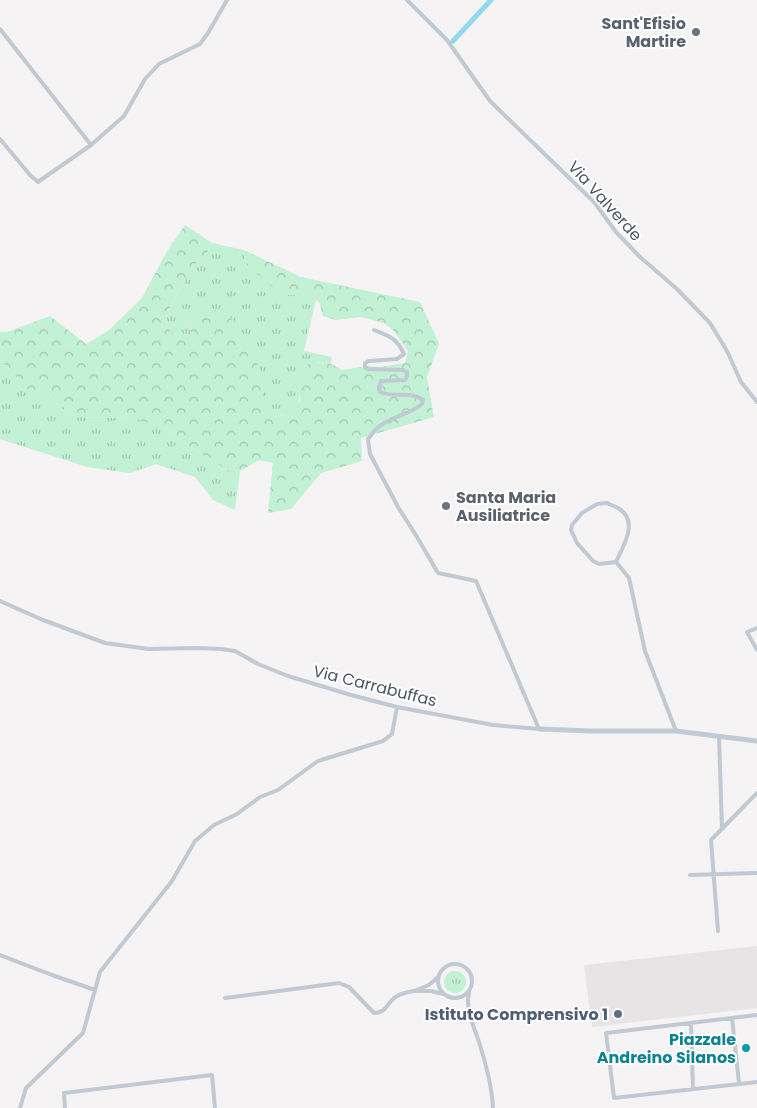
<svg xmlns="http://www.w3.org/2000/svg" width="757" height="1108" font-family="Poppins,sans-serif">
<defs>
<pattern id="grass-tufts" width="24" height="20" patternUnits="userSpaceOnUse" patternTransform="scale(1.25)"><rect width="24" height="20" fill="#c3f1d5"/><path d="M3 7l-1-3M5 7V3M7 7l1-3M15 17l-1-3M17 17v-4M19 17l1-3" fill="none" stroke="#a0c6b0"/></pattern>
<pattern id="forest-crowns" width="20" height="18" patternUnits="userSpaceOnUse" patternTransform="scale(1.25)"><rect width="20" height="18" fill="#c3f1d5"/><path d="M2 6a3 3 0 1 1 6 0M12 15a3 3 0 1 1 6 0" fill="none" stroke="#a0c6b0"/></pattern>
</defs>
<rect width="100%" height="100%" fill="#f5f3f3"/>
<path fill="#e6e4e5" d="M757,946V1008L592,1027L584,965Z"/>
<path fill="url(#grass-tufts)" d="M212,243L244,250L243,253L247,265L287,295H312L316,300L304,351L332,357L331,363L318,362L300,376C300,405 302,416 269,417L263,405V379L252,355L241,349L236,336V323L227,314L215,310L192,320L191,333L182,340L171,332L166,321L169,308L183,285L188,274L196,263L205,256Z
M0,360H1L27,389L44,392L76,417L134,418L165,428L189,446L227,470L240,471L235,510L213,500L195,477L156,464L130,473L87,467L0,439Z
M444 982a11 11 0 1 1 22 0a11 11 0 1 1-22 0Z"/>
<path fill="url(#forest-crowns)" d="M185,225L212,243L205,256L196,263L188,274L183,285L169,308L166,321L171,332L182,340L191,333L192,320L202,312L215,310L227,314L236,323V336L241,349L252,355L259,366L263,379V405L269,417L282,416L293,411L300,401V376L305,365C322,361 327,360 342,370L367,366L380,367L405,363L408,351L394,331L384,323L361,317L336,320L323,316L320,304L312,295H287L275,289L247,265L243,253L244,250L301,277L420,302L439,344L427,377L434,417L361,438L362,461L321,473L291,509L268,513L273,463L259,460L240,471L227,470L189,446L165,428L134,418L76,417L44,392L27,389L1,360H0V332H7L50,316L86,344L109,330L142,298L166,253Z"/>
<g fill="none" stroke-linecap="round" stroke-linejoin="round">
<path stroke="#90daee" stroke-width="5" d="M453,41L491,0"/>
<path stroke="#c1cad2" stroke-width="4" d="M407,0L447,40L490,101L594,202L616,232L640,257L677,289L710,323L727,351L741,382L757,402
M0,29L91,145
M0,139L30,175L38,182L91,145L124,116L145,79L159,64L200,44L208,33L227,0
M607,503C610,505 615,506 618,508C640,521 623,546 616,562L599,564L593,561L577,543L571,530L572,525L582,513L597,504Z
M616,562L629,578L645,651L676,731
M0,601L43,620L105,643L149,649L198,648L221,649L235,651L258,664L288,676L351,695L397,707L493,725L539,729L476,581L438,573L417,537L398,507L370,454L368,439C371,436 373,432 376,429C389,417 409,415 422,404L423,400C410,391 393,398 380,392L379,387L381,381L405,380L407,376V372L403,370L368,369L365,367V363L369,361L397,359L404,354C397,338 389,336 374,330
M757,628L747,632L757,650
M719,736L722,829
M690,875L757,873
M718,931L711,840L757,793
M0,955L52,975L95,990
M438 981a17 17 0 1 1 34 0a17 17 0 1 1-34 0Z
M438,977L429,985L414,991H431L443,994
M469,993C465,1010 474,1026 479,1042C486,1064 492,1085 493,1108
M225,998L339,983L349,987L374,1013C389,1012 386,1002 397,996C402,993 408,992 414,991
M757,1015L606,1033L614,1098L757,1082
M732,1018L739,1083
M691,1023L693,1089
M20,1108L26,1088L83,1033L100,972L172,881L195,841L214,825L237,814L260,797L278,790L318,761L383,741L392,734L397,707
M65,1108L64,1093L212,1075L215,1108"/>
<path stroke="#c1cbd6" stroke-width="5" d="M539,729L591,731H676L757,741"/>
</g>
<g fill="#6b7280" stroke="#fff" stroke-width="2">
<circle cx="696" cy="32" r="5"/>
<circle cx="446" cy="506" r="5"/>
</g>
<circle fill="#5c6f8a" stroke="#fff" stroke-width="2" cx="618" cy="1014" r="5"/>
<circle fill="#0f9aa8" stroke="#fff" stroke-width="2" cx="746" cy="1048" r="5"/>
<g text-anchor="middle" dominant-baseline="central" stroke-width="4" stroke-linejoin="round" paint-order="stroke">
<g font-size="16" font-weight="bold" fill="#5b616d" stroke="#fff" text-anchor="end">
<text x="686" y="23">Sant'Efisio<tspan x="686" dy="18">Martire</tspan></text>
<text x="456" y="497" text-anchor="start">Santa Maria<tspan x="456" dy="18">Ausiliatrice</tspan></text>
</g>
<g font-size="16" fill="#4a5661" stroke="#fff">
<text transform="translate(605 201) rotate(48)">Via Valverde</text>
<text transform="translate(375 686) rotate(14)">Via Carrabuffas</text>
</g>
<g font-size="16" font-weight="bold" fill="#4e5e75" stroke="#fff" text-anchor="end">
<text x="608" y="1014">Istituto Comprensivo 1</text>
</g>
<g font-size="16" font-weight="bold" fill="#0d838f" stroke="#fff" text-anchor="end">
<text x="736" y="1039">Piazzale<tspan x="736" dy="18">Andreino Silanos</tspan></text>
</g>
</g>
</svg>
